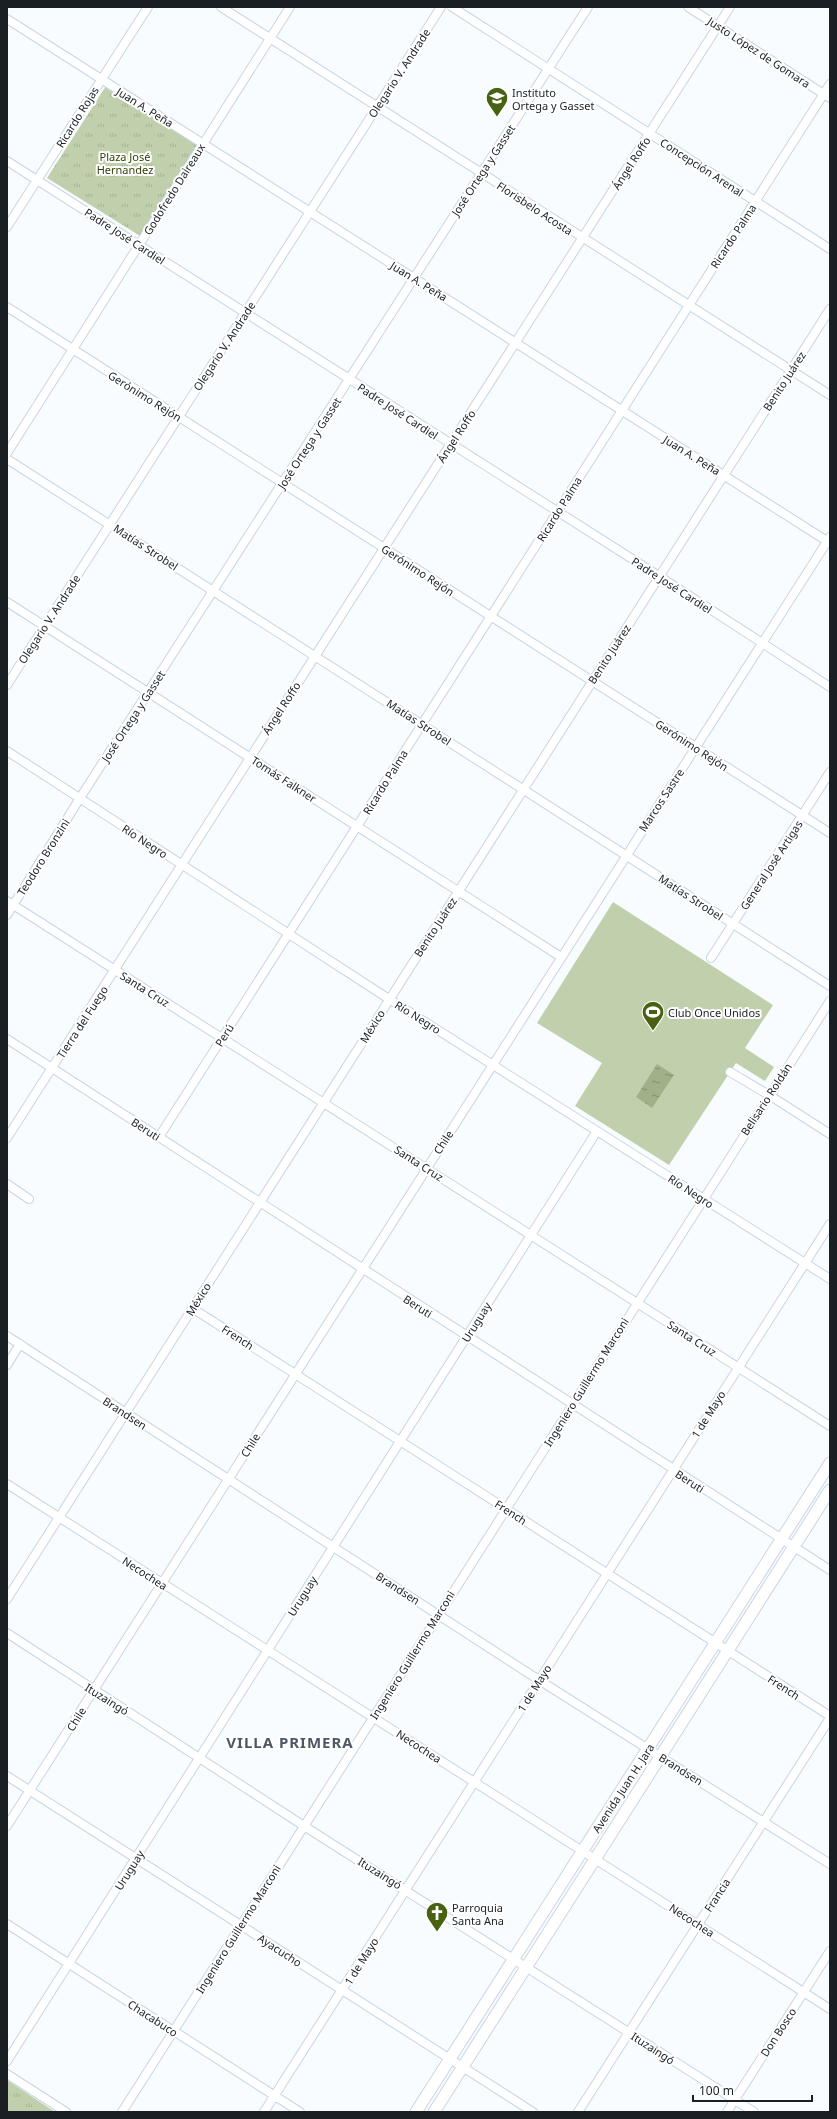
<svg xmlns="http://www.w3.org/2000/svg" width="837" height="2119" font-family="'Noto Sans',sans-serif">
<defs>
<pattern id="grass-tufts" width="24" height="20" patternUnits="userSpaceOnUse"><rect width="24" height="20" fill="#c0d0ac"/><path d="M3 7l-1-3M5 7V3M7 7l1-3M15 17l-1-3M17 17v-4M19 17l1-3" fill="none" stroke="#a4b294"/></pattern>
<pattern id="water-ripples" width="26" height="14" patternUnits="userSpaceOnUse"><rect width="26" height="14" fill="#a0b18a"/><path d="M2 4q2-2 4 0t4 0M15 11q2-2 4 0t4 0" fill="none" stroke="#828f71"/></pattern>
</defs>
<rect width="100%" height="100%" fill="#f9fcff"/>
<path fill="url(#grass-tufts)" d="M106,86L203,147L145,239L47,178Z
M7,2080L55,2112H7Z"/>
<path fill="#c0d0ac" d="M613,902L773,1005L745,1048L774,1067L765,1081L736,1063L669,1165L575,1106L602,1063L537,1023Z"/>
<path fill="url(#water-ripples)" d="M657,1064L674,1075L652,1108L636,1097Z"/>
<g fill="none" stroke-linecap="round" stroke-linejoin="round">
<g stroke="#c7d5e4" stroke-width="10">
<path id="minor" d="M221,7L830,395
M452,7L830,249
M688,7L830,98
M7,19L830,543
M7,161L659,576L830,687
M7,227L148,7
M7,307L830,833
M7,453L290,7
M7,459L830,986
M7,602L561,957
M7,685L441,7
M7,751L389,999L830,1279
M7,901L830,1426
M7,915L80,798L588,7
M711,958L830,772
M7,1039L830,1570
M730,1072L769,1095L830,1134
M159,1137L830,84
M7,1138L730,7
M7,1184L29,1199
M192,1308L830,1716
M7,1336L539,1680L830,1864
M7,1365L20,1344
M7,1484L830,2009
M7,1599L830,309
M7,1633L304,1826L754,2112
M7,1776L533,2112
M7,1826L830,537
M7,1924L300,2112
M7,2061L597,1131
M7,2074L66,2112
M122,2112L830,1001
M264,2112L830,1224
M578,2112L830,1718
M727,2112L830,1951"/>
</g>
<g stroke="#c7d5e4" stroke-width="13">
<path id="secondary" d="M416,2112L830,1463
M434,2112L830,1490"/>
</g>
<use href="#minor" stroke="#fff" stroke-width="8"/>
<use href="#secondary" stroke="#fff" stroke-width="11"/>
</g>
<defs>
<g id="school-pin" transform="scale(1.15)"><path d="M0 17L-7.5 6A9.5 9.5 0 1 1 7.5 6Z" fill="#486211" stroke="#fff"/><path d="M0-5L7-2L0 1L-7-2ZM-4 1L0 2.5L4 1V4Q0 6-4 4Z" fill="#fff"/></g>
<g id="stadium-pin" transform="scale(1.15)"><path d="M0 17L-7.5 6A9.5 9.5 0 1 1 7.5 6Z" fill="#486211" stroke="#fff"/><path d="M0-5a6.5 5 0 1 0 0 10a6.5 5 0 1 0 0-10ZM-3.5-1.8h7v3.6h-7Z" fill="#fff"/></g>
<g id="church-pin" transform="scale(1.15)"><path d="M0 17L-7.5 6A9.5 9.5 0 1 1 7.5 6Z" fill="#486211" stroke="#fff"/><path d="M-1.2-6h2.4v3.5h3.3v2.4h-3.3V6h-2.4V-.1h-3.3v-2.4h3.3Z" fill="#fff"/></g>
</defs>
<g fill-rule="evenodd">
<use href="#school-pin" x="497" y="98"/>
<use href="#stadium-pin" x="653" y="1012"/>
<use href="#church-pin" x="437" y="1913"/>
</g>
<g text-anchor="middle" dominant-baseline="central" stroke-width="4" stroke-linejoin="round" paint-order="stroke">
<g font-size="11" fill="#1a1f24" stroke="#fff">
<text transform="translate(759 52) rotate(33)">Justo López de Gomara</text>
<text transform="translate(399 73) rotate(-57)">Olegario V. Andrade</text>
<text transform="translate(145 107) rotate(32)">Juan A. Peña</text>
<text transform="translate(77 117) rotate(-58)">Ricardo Rojas</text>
<text transform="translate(631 163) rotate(-57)">Ángel Roffo</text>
<text transform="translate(702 167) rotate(33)">Concepción Arenal</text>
<text transform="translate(483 170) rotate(-57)">José Ortega y Gasset</text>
<text transform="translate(174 189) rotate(-58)">Godofredo Daireaux</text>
<text transform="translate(535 208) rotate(33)">Florisbelo Acosta</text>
<text transform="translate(125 236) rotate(33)">Padre José Cardiel</text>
<text transform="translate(733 236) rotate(-57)">Ricardo Palma</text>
<text transform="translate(419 281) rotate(32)">Juan A. Peña</text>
<text transform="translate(224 346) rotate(-57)">Olegario V. Andrade</text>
<text transform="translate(784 381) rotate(-57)">Benito Juárez</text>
<text transform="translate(145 396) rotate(32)">Gerónimo Rejón</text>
<text transform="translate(398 411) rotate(33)">Padre José Cardiel</text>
<text transform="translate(456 436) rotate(-57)">Ángel Roffo</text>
<text transform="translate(309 443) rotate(-57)">José Ortega y Gasset</text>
<text transform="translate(692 455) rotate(32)">Juan A. Peña</text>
<text transform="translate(559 509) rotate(-58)">Ricardo Palma</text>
<text transform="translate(146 547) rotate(33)">Matías Strobel</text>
<text transform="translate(418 570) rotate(33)">Gerónimo Rejón</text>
<text transform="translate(672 585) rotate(33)">Padre José Cardiel</text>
<text transform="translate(49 619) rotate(-57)">Olegario V. Andrade</text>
<text transform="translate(609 654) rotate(-57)">Benito Juárez</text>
<text transform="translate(281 708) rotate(-57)">Ángel Roffo</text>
<text transform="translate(133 716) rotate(-57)">José Ortega y Gasset</text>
<text transform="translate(419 722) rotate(33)">Matías Strobel</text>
<text transform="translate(692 745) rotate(33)">Gerónimo Rejón</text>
<text transform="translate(284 779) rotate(33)">Tomás Falkner</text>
<text transform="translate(385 782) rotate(-58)">Ricardo Palma</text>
<text transform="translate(661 800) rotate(-57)">Marcos Sastre</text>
<text transform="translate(145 841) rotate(33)">Río Negro</text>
<text transform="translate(43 857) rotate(-58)">Teodoro Bronzini</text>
<text transform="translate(771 865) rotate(-57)">General José Artigas</text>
<text transform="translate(691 897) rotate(33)">Matías Strobel</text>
<text transform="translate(435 927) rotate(-57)">Benito Juárez</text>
<text transform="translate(145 989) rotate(32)">Santa Cruz</text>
<text transform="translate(418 1017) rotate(32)">Río Negro</text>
<text transform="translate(82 1022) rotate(-57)">Tierra del Fuego</text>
<text transform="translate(372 1026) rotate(-58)">México</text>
<text transform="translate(224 1035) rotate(-58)">Perú</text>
<text transform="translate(766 1099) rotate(-57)">Belisario Roldán</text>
<text transform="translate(146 1129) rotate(33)">Beruti</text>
<text transform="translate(443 1142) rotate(-57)">Chile</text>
<text transform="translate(419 1163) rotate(33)">Santa Cruz</text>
<text transform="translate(691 1191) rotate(33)">Río Negro</text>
<text transform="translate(198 1299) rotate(-58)">México</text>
<text transform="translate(418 1306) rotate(33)">Beruti</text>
<text transform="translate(476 1322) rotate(-58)">Uruguay</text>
<text transform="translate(238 1337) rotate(33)">French</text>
<text transform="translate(692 1338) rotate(33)">Santa Cruz</text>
<text transform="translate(586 1382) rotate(-58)">Ingeniero Guillermo Marconi</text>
<text transform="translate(125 1413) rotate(33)">Brandsen</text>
<text transform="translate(708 1414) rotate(-58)">1 de Mayo</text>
<text transform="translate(250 1445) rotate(-58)">Chile</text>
<text transform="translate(690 1481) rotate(33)">Beruti</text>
<text transform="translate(511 1512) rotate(33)">French</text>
<text transform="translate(145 1573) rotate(33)">Necochea</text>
<text transform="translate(398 1588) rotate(33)">Brandsen</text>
<text transform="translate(302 1596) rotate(-58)">Uruguay</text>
<text transform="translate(412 1655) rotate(-58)">Ingeniero Guillermo Marconi</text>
<text transform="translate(784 1687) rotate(33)">French</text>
<text transform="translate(534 1688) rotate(-58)">1 de Mayo</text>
<text transform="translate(107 1699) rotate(32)">Ituzaingó</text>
<text transform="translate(76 1719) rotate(-58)">Chile</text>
<text transform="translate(419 1746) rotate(33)">Necochea</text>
<text transform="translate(681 1769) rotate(32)">Brandsen</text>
<text transform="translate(623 1788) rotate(-57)">Avenida Juan H. Jara</text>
<text transform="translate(129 1870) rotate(-58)">Uruguay</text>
<text transform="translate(380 1873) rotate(32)">Ituzaingó</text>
<text transform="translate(717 1895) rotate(-57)">Francia</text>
<text transform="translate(692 1920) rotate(33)">Necochea</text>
<text transform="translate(238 1929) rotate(-58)">Ingeniero Guillermo Marconi</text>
<text transform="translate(280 1950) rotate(33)">Ayacucho</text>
<text transform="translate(361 1961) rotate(-58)">1 de Mayo</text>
<text transform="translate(153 2018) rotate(33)">Chacabuco</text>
<text transform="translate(778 2032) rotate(-57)">Don Bosco</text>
<text transform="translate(653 2048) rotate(33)">Ituzaingó</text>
</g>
<g font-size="11" fill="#1a1f24" stroke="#fff" text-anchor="start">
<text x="512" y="92">Instituto<tspan x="512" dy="13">Ortega y Gasset</tspan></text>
<text x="668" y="1012">Club Once Unidos</text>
<text x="452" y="1907">Parroquia<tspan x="452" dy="13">Santa Ana</tspan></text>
</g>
<g font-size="11" fill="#304304" stroke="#fff">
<text x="125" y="156">Plaza José<tspan x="125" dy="13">Hernandez</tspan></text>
</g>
<g font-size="15" font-weight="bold" letter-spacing="1" fill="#4c5865" stroke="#fff">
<text x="290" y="1742">VILLA PRIMERA</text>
</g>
</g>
<rect width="837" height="2119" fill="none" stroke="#1a1f24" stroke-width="16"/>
<path d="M693 2095v6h119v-6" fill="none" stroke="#1a1f24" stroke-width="2"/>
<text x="699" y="2095" font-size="12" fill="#1a1f24" stroke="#ffffff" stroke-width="3" paint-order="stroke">100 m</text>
</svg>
